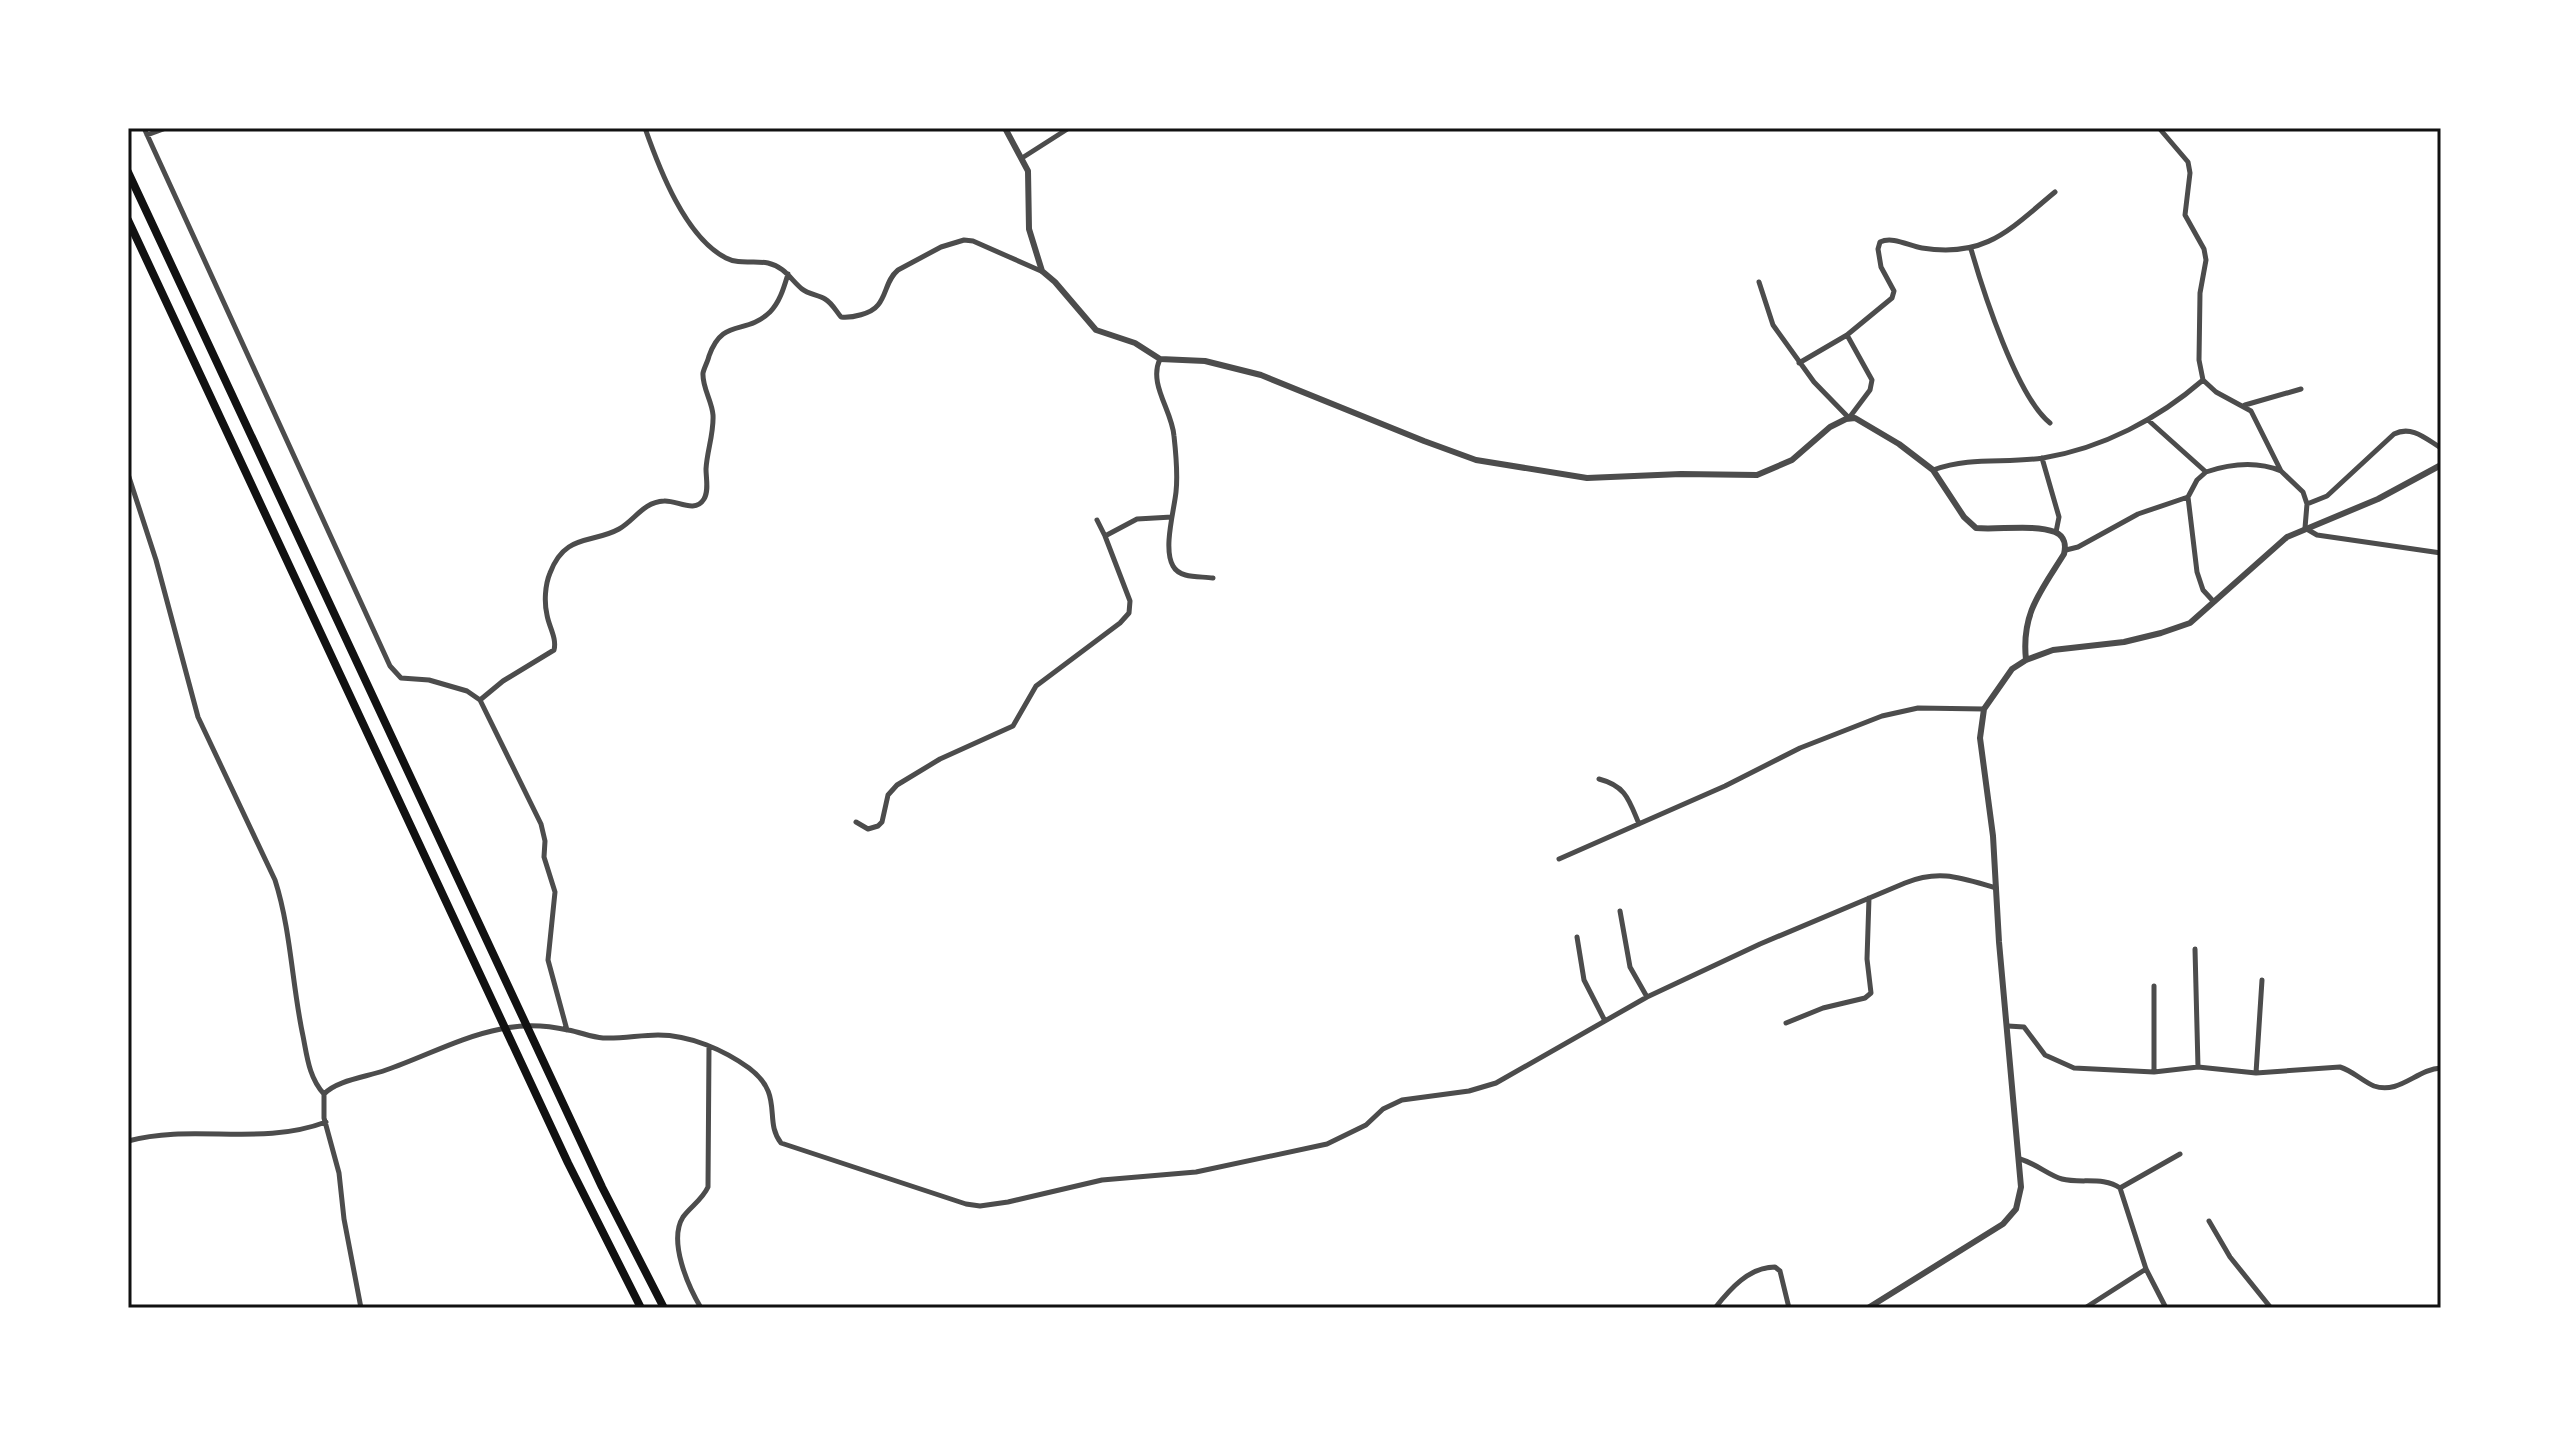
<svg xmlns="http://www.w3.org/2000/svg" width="2569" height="1436" font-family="Lato,sans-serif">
<rect width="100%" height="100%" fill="#fff"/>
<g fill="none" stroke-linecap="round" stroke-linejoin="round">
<path stroke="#4c4c4c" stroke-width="5" d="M144,128L390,666L401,678L429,680L467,691L480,700L541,824L545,841L544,857L555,892L548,960L567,1030
M645,128C659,168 685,237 726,258C739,265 754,260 768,263C785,267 791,280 802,289C808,294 818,295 825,299C832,303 836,311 841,317C852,318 871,314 878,305C887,294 886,280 898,270L941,247L964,240L973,241L1041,271
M2159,128L2188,162L2190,173L2185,215L2204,249L2206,260L2200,293L2199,360L2203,380L2216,392L2251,411L2281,471L2303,492L2307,504L2305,528L2317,535L2441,553
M147,135L166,128
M1022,158L1069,128
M1971,249C1983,291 2017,397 2050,423
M1759,282L1773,325L1814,382L1849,418L1870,390L1872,380L1847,335
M1160,359C1148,384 1172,410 1174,436C1176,454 1178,474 1176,492C1174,511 1163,549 1173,566C1180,579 1200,576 1213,578
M1799,363L1847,335L1892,298L1894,291L1881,267L1878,249L1880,242C1893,236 1909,246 1922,248C1986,258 2009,230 2055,192
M2245,405L2301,389
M2148,420L2206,472C2230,464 2257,461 2281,471
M2042,458L2059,517L2056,532
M1933,470C1973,456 2004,464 2043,458C2103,448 2158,419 2203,380
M2206,472L2197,480L2188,497L2197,572L2203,590L2214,602
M128,474L156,560L198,717L275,880C291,930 292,985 303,1036C307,1056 309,1078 324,1094
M2307,504L2327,496L2394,434C2412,425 2426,439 2441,448
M1097,520L1105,536
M2066,550L2078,547L2138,514L2188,497
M480,700L503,681L554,650C557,638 549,627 547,615C544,602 545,585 550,573C565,533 592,544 619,529C635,520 643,502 664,501C677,500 695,514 704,499C709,491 706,478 706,469C707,451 714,433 713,415C712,401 702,387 703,373C704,368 708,361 709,356C723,317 745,336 770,312C780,302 784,287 788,274
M1599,779C1626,786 1629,800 1639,824
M856,822L868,829L878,826L882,822L888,795L897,785L940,759L1013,726L1036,686L1120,623L1129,613L1130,601L1105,536L1137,519L1172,517
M1559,859L1725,786L1800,748L1882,716L1918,708L1984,709
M1620,911L1630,967L1647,997
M1577,937L1584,980L1605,1021
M2195,949L2198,1067
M1786,1023L1823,1008L1865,998L1871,993L1867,959L1869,898
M2008,1026L2024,1027L2045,1055L2074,1068L2154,1072L2198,1067L2256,1073L2340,1067C2353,1071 2362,1081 2374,1086C2399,1095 2417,1069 2441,1068
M2154,1072V986
M2256,1073L2262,980
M128,1141C194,1123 259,1147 326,1122
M2020,1159C2037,1164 2048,1175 2062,1179C2080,1184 2104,1176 2120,1188L2146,1269L2166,1308
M2120,1188L2180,1154
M2209,1221L2230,1257L2271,1308
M361,1308L344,1219L339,1173L324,1118V1094C337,1080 367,1077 386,1070C424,1057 460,1037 501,1029C523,1024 546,1025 568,1030C580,1032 591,1037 603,1038C622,1039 640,1035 658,1035C690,1035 724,1050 749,1068C785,1095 763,1120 781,1143L966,1204L980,1206L1008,1202L1102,1180L1196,1172L1327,1144L1366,1125L1383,1109L1402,1100L1469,1091L1496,1083L1647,997L1760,944L1905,883C1940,869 1961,878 1996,888
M701,1308C688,1286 668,1241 683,1217C691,1206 702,1200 708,1187L709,1047
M1715,1308C1730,1289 1749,1267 1775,1267L1780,1271L1789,1308
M2085,1308L2146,1269"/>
<path stroke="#4c4c4c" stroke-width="6" d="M1005,128L1028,171L1029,229L1042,271L1055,282L1096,330L1135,343L1160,359L1205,361L1261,375L1424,441L1476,460L1587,478L1681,474L1757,475L1792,460L1830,427L1846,419L1855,418L1899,444L1933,470L1964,517L1976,528C1999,530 2034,524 2055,532C2065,536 2066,546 2064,554C2041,591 2021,613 2026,660
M1868,1308L2003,1224L2016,1209L2021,1187L1999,942L1993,836L1980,738L1984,709L2012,669L2026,660L2053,650L2124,642L2161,633L2190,623L2287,537L2378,499L2441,465"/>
<path stroke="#111" stroke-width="8" d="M128,172L602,1187L664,1308
M128,220L568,1163L641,1308"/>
</g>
<rect width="2569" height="1436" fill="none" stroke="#ffffff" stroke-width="260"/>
<rect x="130" y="130" width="2309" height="1176" fill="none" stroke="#111" stroke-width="3"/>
</svg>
